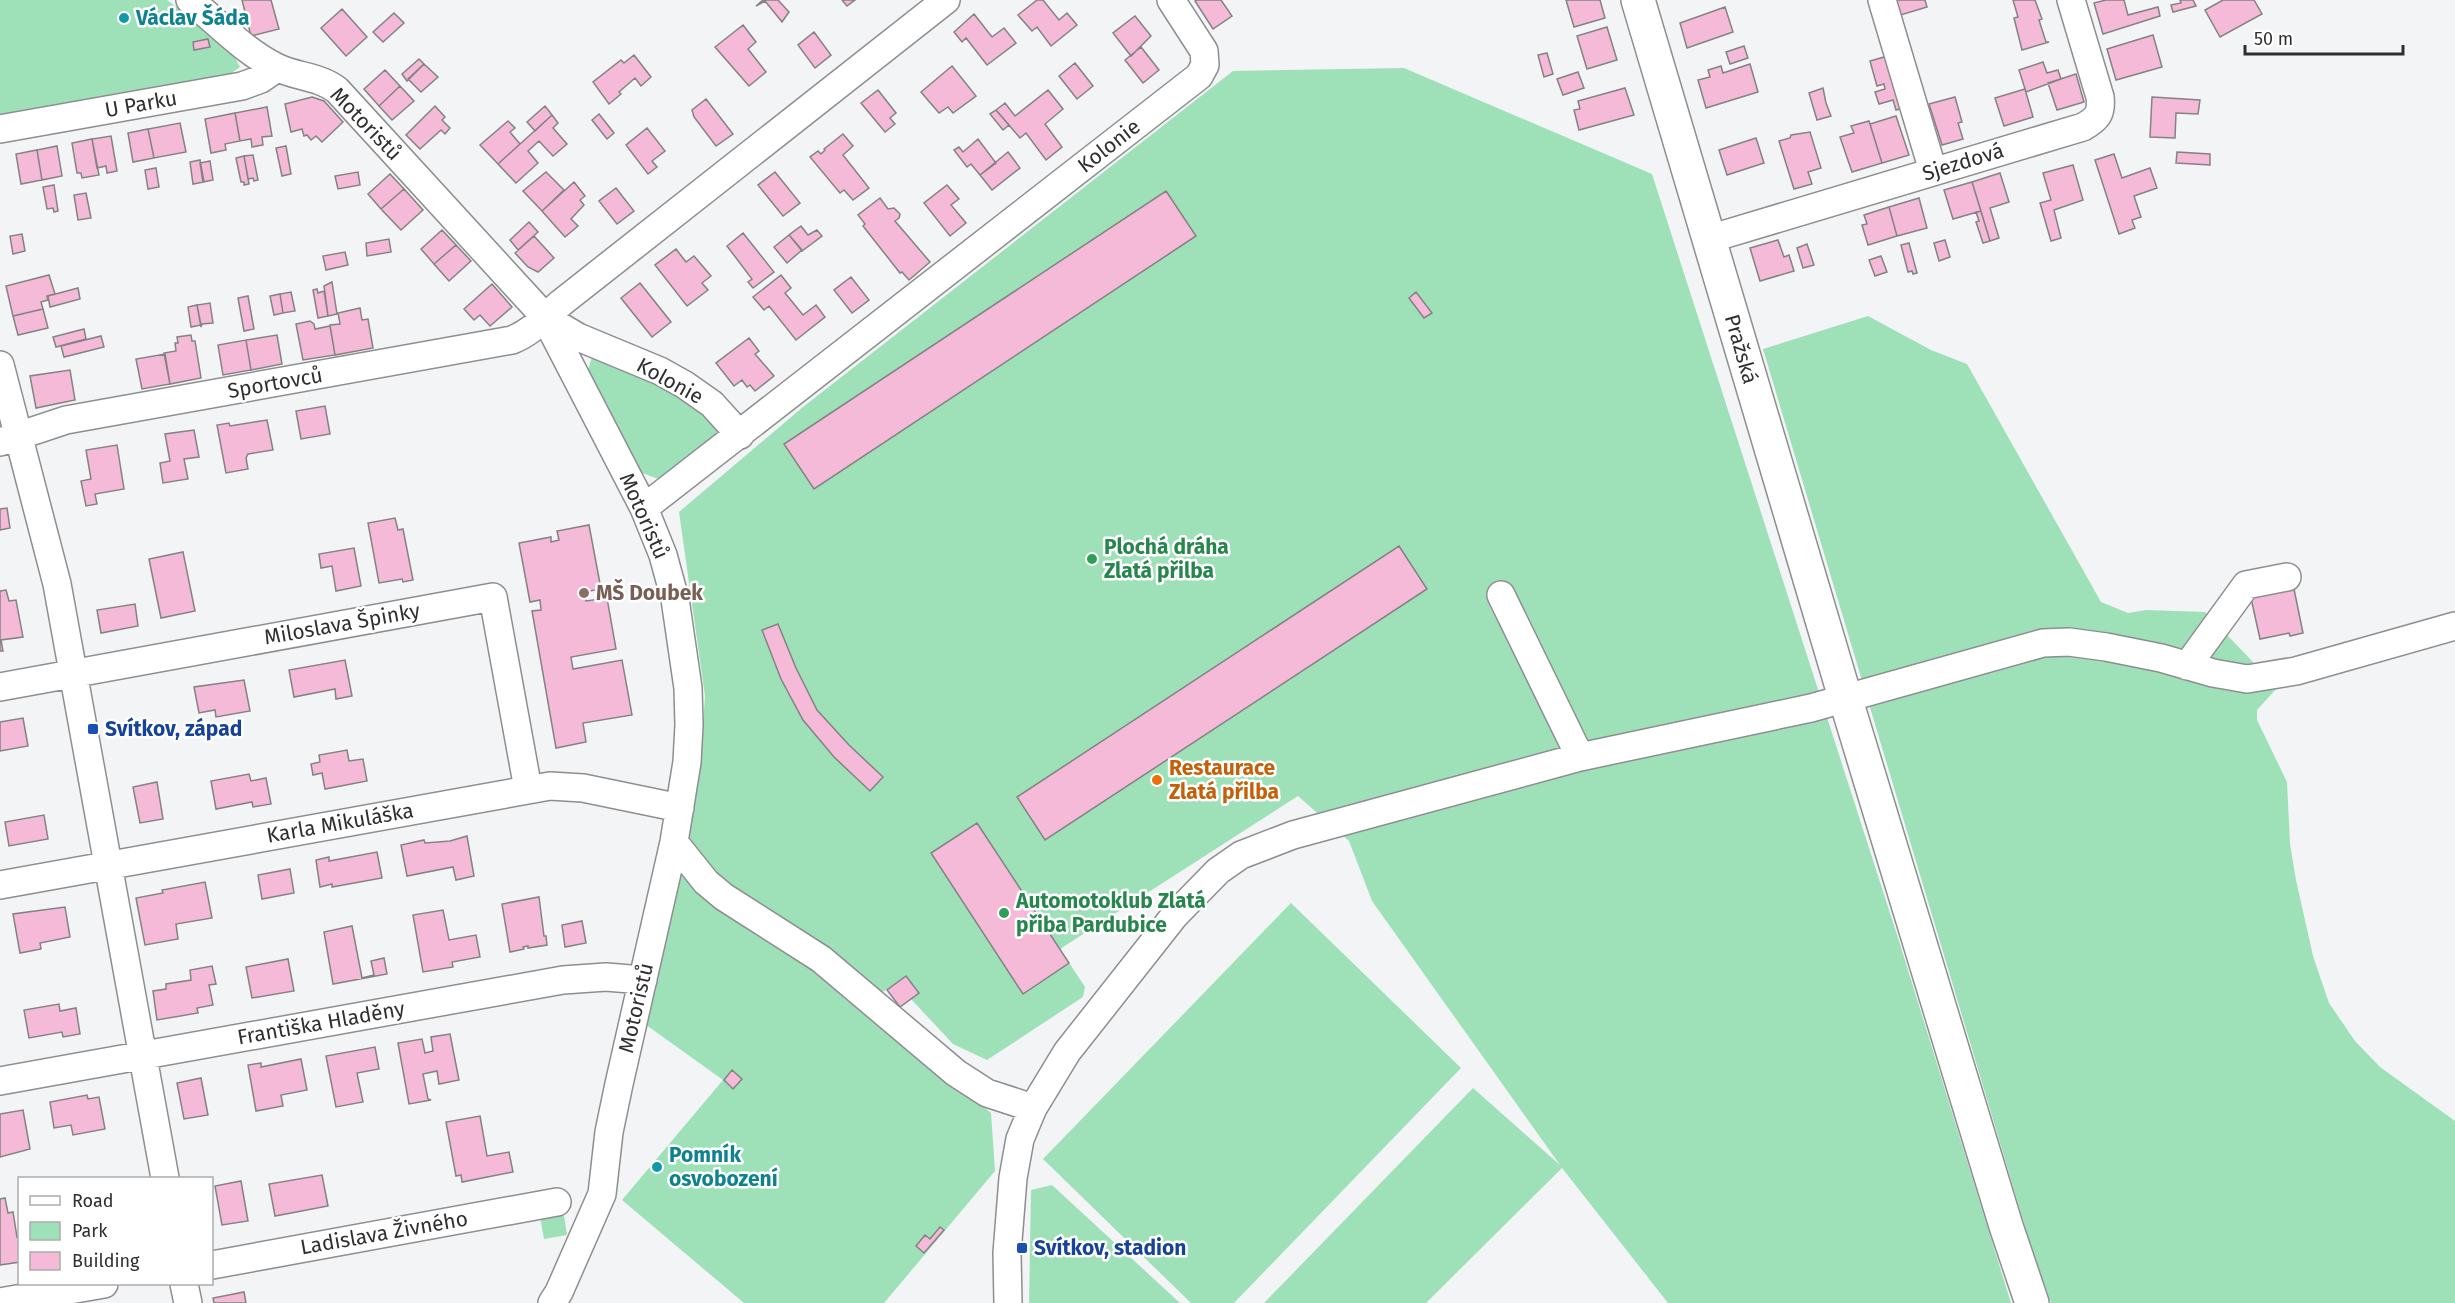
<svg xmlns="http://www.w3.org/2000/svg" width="2455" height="1303" font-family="'Fira Sans',sans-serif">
<rect width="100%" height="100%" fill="#f3f4f6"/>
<path fill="#9ee1b8" d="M0,0H167L205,27L232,52L240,67L216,84L0,124Z
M1404,68L1652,174L1899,941L2011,1303H1668L1562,1168L1426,1303H1264L1473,1088L1560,1165L1372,901L1349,841L1298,796L1060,949L1085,987L1083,997L987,1060L953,1044L911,999L918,993L906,976L877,996L821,966L991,1113L995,1171L884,1303H744L622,1200L723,1080L642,1022L701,753L705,696L679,512L803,407L1233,71Z
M1868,316L1931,350L1967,364L2101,602L2128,613L2146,610L2205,612L2276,686L2277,688L2257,710V720L2287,782L2290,844L2296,880L2313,956L2329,1003L2355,1041L2380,1067L2455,1121V1303H2051L2029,1240L1763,349Z
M592,357L668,390L692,405L719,430L718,437L664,481L642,473L587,373Z
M1291,903L1461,1068L1234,1303H1191L1043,1159Z
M1052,1185L1180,1303H1029L1031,1190Z
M561,1196L567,1235L544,1239L537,1200Z"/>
<path fill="#f4bad8" stroke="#848283" stroke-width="1.5" d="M242,0H271L279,29L251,36Z
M763,0H778L789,12L782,22L765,1L756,6Z
M842,0H855L847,6Z
M1037,0H1043L1059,20L1067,13L1077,25L1051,46L1037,27L1032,31L1018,15Z
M1197,0H1221L1232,16L1213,29L1195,1Z
M1566,0H1600L1605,18L1574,27Z
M1896,0H1925L1927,7L1894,17Z
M2013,0H2035L2042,19L2039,20L2046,42H2049L2022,50L2014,18L2018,17Z
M2106,0H2124L2128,15L2158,7L2160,16L2103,34L2094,3Z
M2180,0H2193L2196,6L2173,12L2171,5L2181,3Z
M2223,0H2254L2262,14L2220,37L2205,10Z
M1725,7L1733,32L1687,48L1680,23Z
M342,9L367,37L346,56L321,28Z
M394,13L404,23L383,42L373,32Z
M974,14L992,37L1004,28L1016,43L987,65L966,38L962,42L954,32Z
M1135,16L1151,36L1131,56L1113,33Z
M743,25L756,42L748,49L766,72L749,86L715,47Z
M1607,27L1617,60L1587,69L1577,36Z
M814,32L831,55L815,68L798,45Z
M2153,35L2162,67L2116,80L2107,49Z
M208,39L210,47L194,50L193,42Z
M1744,46L1748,58L1730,64L1726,52Z
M1141,47L1159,70L1143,83L1125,60Z
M1547,53L1553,74L1544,77L1538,55Z
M634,55L651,77L641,86L635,78L619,92L621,94L609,104L593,82L621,60L624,63Z
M1891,55L1907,107L1896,110L1893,100L1879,104L1875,92L1885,89L1884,84L1877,86L1870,61Z
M419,59L424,64L407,81L402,74Z
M2043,62L2047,73L2058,70L2061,79L2026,92L2019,70Z
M1075,63L1093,86L1077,99L1059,76Z
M424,64L438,77L421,92L408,79Z
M1750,64L1758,92L1706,108L1698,80L1710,77L1708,70L1721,66L1723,73Z
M952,66L976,96L953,113L948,107L939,113L921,92Z
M385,70L400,86L379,106L364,89Z
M1578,72L1584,88L1563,95L1557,79Z
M2076,74L2084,102L2057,110L2048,83Z
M400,86L414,101L392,120L379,106Z
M1625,88L1634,115L1579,130L1574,110L1580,109L1578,101Z
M1823,88L1826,103L1831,116L1817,120L1809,93Z
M2025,89L2033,117L2004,126L1995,98Z
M878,90L896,113L890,118L895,124L885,132L861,103Z
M1048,90L1063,109L1045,124L1062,147L1046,160L1026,133L1020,138L996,110L1005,103L1015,116Z
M312,97L324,101L343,122L322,142L316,136L311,140L307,135L304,136L302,129L291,132L285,104Z
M1955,97L1962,122L1958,123L1963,139L1942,145L1929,104Z
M2152,97L2200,100L2198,114L2176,113L2175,138L2150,137Z
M706,99L733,134L716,146L694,117L692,110Z
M435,106L445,117L442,120L450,128L445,134L441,130L420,149L406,135Z
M545,106L552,115L535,131L527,122Z
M267,107L272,136L262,137L263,145L252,147L251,139L240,141L235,113Z
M996,110L1009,125L1003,130L990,114Z
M235,113L240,141L225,144L226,150L211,153L205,119Z
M599,114L614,133L607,139L592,120Z
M552,115L558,123L553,128L567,144L553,156L539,141L528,151L538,163L516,183L498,164Z
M1896,116L1909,155L1882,163L1870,124Z
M508,121L515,128L510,132L520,144L498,164L480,145Z
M1869,121L1882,163L1852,172L1840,137L1854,133L1851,126Z
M180,123L186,152L154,158L148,129Z
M647,128L665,151L652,161L657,167L648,174L626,145Z
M148,129L154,158L133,162L128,133Z
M1810,132L1821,168L1808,172L1812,184L1794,189L1779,141L1790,138L1791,135Z
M843,134L853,146L843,155L869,188L853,200L844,190L840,193L810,157L818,151L821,154L825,150L824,149Z
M111,136L117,171L107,173L106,166L97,168L92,139Z
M1756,138L1764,163L1727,175L1719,150Z
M92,139L99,175L82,178L81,173H77L72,143Z
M978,139L996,163L980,175L971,164L967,167L954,150L959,147L963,152Z
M57,146L62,176L42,180L37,150Z
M286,146L291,174L282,176L276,148Z
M37,150L42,180L21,184L16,154Z
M1008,152L1020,168L992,190L980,175Z
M2177,152L2210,154V165L2176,163Z
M2114,154L2122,178L2150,168L2157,188L2134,196L2141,217L2132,220L2135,228L2119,234L2095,160Z
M253,155L258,180L254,181L253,178L248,179L244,156Z
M244,156L249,184L244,185V182H241L236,158Z
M200,160L204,182L193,184L190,162Z
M210,161L213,180L203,182L200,163Z
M2073,165L2083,200L2054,210L2061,238L2051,241L2040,203L2051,200L2043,173Z
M156,168L159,187L148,189L145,170Z
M358,172L360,185L338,189L335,176Z
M546,172L564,190L542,211L523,191Z
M775,172L800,203L783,216L758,185Z
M2000,173L2009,202L1990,208L1999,238L1990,241L1972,182Z
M390,174L404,189L381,209L368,194Z
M574,182L585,196L580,200L584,205L571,219L578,226L565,237L542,211Z
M1972,182L1981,211L1953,219L1944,190Z
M54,185L58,211L54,212L53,208L47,209L43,187Z
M947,185L959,199L951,205L966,223L950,236L924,203Z
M616,188L634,211L617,224L599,201Z
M404,189L423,210L401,230L381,209Z
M1166,191L1196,236L814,489L784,444Z
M86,193L91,218L78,220L74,195Z
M880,198L888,209L894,208L900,214L899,218L895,221L930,262L909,280L902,272L900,273L863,226L865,224L858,215Z
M1919,198L1927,228L1897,236L1889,207Z
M1889,207L1897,236L1868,245L1862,225L1867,224L1864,215Z
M1981,211L1990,241L1983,243L1976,222L1979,221L1976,212Z
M529,222L538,232L518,250L510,240Z
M801,226L808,235L817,230L822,236L802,251L789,235Z
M442,230L456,245L434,264L421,249Z
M743,233L774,272L753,288L748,282L752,279L727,246Z
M22,234L25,251L13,254L10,236Z
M789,235L802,250L787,263L774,247Z
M534,236L554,258L538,272L528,267L515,253Z
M389,239L391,252L367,256L366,243Z
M1778,240L1784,257L1789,255L1794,271L1760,281L1750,248Z
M1945,240L1950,257L1939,261L1934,243Z
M1909,243L1917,273L1913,274L1912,271L1908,272L1901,245Z
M1807,244L1814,265L1803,268L1797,248Z
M456,245L471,261L449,281L434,264Z
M676,249L686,262L694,256L711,276L702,283L708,290L687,306L655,265Z
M345,252L348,265L326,270L323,256Z
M1881,256L1887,272L1875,276L1869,260Z
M49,275L55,294L47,296L48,300L41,302L43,309L13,316L6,286Z
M781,275L791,288L785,293L803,315L816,305L825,317L796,340L769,306L764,310L753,297Z
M851,277L869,300L852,313L834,290Z
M332,282L337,314L328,316L324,286Z
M640,283L671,322L652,337L621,298Z
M492,284L512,307L490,326L480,315L474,320L464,309Z
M78,288L80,299L50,307L48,296Z
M317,289L318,293L324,291L328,316L318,318L313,290Z
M291,292L295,311L283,313L280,294Z
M1416,292L1432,313L1424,318L1409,298Z
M280,294L283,313L274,315L270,296Z
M248,296L254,329L244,331L238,298Z
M210,303L213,323L202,324L201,327L197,305Z
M197,305L201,325L191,327L188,307Z
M360,308L362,320L368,319L373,348L335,355L330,325L340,324L338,313Z
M43,309L48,328L18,335L13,316Z
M310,321L314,324L315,329L330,326L335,355L303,360L296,324Z
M84,329L86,339L56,347L53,337Z
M191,335L192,341H195L201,378L170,384L164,353L176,351L175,343H178L177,337Z
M277,335L282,364L251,370L246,340Z
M101,336L104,347L64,357L61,346Z
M749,338L759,351L755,354L774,376L755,391L750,385L747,387L742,380L734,386L716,363Z
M246,340L251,370L223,375L218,345Z
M165,354L170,384L142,389L136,359Z
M70,370L75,400L36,408L30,376Z
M325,406L330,434L301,439L296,411Z
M267,420L273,450L248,454L246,458L248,469L226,473L217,425L229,423L230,426Z
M194,430L199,457L184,459L188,479L163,483L160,463L170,461L165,434Z
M117,445L124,489L95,494L97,504L86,506L81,481L91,479L86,450Z
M7,508L10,528L0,530V509Z
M395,518L398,530L403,529L413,580L403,582L402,579L379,583L368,523Z
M589,525L601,589L584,592L586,601L607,598L616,649L571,657L573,669L622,660L632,715L583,723L586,742L556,748L532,611L541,610L540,600L530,602L519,543L551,537V542L559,540L557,531Z
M1399,546L1427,589L1045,840L1017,797Z
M354,548L361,586L336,591L332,566L321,568L319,554Z
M183,552L195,611L161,618L149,559Z
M2294,589L2303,633L2290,636L2289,633L2260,639L2251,598Z
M6,590L9,601L16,600L23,637L1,640L3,651H0V591Z
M135,604L138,626L101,633L97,610Z
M778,624L796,668L817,710L849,745L883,777L870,791L834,757L803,720L781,679L762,630Z
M345,660L352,696L336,699L335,689L294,697L289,670Z
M244,680L250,711L216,717L215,710L199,713L194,687Z
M23,718L28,746L0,751V722Z
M347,750L349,761L363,759L367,781L325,789L322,773L313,775L311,764L320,762L319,755Z
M249,774L251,781L266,778L271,804L253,807L252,802L216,809L211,781Z
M157,782L163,819L140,823L133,787Z
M44,815L48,839L9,846L5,822Z
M977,823L1069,963L1023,994L931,853Z
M467,836L474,876L456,880L453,867L407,876L401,845L424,840L425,843L450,841Z
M377,852L382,878L332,887V884L320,887L316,860L329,857V861Z
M290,869L294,893L262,899L258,875Z
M205,882L212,918L176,924L178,939L145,945L136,898L163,893L162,890Z
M539,897L544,936H546L547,945L528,948V946L523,947L524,949L510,952L502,904Z
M65,907L70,937L40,943L41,949L20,953L13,914Z
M443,910L449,940L476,935L480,957L452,962L453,967L423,972L413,915Z
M582,921L586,943L565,947L562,925Z
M352,926L362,978L374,975L371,961L384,958L387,974L333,984L324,932Z
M288,959L294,991L252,998L246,967Z
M212,966L216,984L209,985L213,1005L197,1008L198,1013L157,1020L153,991L166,989V984L191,980L190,970Z
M906,976L919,993L900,1007L887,990Z
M59,1004L60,1011L76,1008L80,1034L63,1037L62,1032L29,1038L24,1010Z
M450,1034L459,1080L439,1084L437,1071L423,1074L428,1099L431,1100L409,1104L398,1043L422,1039L425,1053L433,1051L431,1037Z
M375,1047L379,1069L357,1073L363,1102L336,1107L326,1056Z
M301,1059L307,1090L281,1095L283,1106L256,1111L248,1065L261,1063V1067Z
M732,1070L742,1079L733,1089L724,1080Z
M201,1078L208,1115L184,1119L177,1083Z
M87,1095L88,1099L99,1097L105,1129L73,1135L71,1125L54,1128L50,1102Z
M23,1110L30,1149L0,1157V1114Z
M480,1116L487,1156L509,1152L513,1172L462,1182L461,1175L456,1176L446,1122Z
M322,1175L328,1206L275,1216L269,1184Z
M241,1181L248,1221L222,1225L215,1186Z
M5,1198L8,1213L13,1212L17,1237L19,1236L20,1262L0,1265V1199Z
M940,1227L944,1230L924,1253L916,1246L925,1235L930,1239Z
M244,1292L246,1303H214L213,1298Z"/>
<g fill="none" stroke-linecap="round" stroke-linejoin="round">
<g stroke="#8e8e90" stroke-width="30">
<path id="minor" d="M190,0C217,22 244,51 276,67C296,77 319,76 337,90L545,317L644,508L663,555L675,599L688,688L689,725L687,762L674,842L619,1084L609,1132L602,1194L559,1292L552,1303
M1882,0L1933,171
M0,129L242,86L261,79L277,68
M1709,239L2083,127C2097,119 2102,114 2100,97L2071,0
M546,318L578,337L660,371L685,385L712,404L740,435
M0,365L57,584L165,1178
M0,442L66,420L512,340C532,332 545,317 561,303L946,0
M644,508L1199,76L1205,65L1204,51L1171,0
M1501,595L1580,757
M2187,666L2246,585L2287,577
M0,687L493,597L528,789
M674,842L706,882L724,897L821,959L956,1073L987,1093L1033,1108
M0,885L550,786L583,788L680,808
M0,1081L563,980L606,977L643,980
M212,1265L557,1202
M184,1284L188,1303
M0,1302L104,1284
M1008,1303L1007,1253L1013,1178L1020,1139L1033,1108L1067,1052L1175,915L1218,871L1241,855L1293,835L1580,757L1811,708L2043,643L2069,642L2106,647L2161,658L2213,673L2247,679L2296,671L2455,626"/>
</g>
<g stroke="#8e8e90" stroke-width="36">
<path id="major" d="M1638,0L1845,697L2006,1226L2032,1303"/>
</g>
<use href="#minor" stroke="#fff" stroke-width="27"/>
<use href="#major" stroke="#fff" stroke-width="33"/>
</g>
<g fill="#0f9aa8" stroke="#fff" stroke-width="2">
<circle cx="124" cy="18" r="6"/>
<circle cx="657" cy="1167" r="6"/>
</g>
<g fill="#2e9e5b" stroke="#fff" stroke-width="2">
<circle cx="1092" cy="559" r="6"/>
<circle cx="1004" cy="913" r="6"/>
</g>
<circle fill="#8d6e63" stroke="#fff" stroke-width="2" cx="584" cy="593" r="6"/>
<g fill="#1a4fb4" stroke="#fff" stroke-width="2">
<rect x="87" y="723" width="12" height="12" rx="3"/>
<rect x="1016" y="1242" width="12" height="12" rx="3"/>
</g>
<circle fill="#e8710a" stroke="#fff" stroke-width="2" cx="1157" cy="780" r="6"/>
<g text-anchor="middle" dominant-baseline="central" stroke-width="5" stroke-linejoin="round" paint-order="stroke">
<g font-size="21" font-weight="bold" fill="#0d838f" stroke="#fff" text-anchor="start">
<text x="136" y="18">Václav Šáda</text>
<text x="669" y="1155">Pomník<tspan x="669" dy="24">osvobození</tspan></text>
</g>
<g font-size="21" fill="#2f2f30" stroke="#fff">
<text transform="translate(141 104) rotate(-10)">U Parku</text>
<text transform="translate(366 124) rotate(46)">Motoristů</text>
<text transform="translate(1109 146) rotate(-38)">Kolonie</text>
<text transform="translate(1963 162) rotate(-17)">Sjezdová</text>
<text transform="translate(1741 349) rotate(74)">Pražská</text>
<text transform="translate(670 381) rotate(29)">Kolonie</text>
<text transform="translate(275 383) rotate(-10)">Sportovců</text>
<text transform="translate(644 516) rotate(66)">Motoristů</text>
<text transform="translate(342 624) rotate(-10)">Miloslava Špinky</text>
<text transform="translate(340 823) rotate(-10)">Karla Mikuláška</text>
<text transform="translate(636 1008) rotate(-77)">Motoristů</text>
<text transform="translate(321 1023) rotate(-10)">Františka Hladěny</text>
<text transform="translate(384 1233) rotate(-10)">Ladislava Živného</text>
</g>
<g font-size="21" font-weight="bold" fill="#27864d" stroke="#fff" text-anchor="start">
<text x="1104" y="547">Plochá dráha<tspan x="1104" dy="24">Zlatá přilba</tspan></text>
<text x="1016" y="901">Automotoklub Zlatá<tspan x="1016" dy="24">přiba Pardubice</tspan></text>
</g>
<g font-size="21" font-weight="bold" fill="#785e54" stroke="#fff" text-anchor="start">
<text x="596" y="593">MŠ Doubek</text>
</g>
<g font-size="21" font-weight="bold" fill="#164399" stroke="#fff" text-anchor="start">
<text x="105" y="729">Svítkov, západ</text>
<text x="1034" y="1248">Svítkov, stadion</text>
</g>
<g font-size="21" font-weight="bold" fill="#c56008" stroke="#fff" text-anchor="start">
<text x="1169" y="768">Restaurace<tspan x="1169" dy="24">Zlatá přilba</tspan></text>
</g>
</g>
<rect x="18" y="1177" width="195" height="108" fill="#ffffff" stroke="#acacac" stroke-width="1.5"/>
<rect x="30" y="1196" width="30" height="9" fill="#ffffff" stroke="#acacac" stroke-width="1.5"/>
<text x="72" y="1207" font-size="18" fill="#2f2f30">Road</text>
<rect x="30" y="1222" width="30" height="18" fill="#9ee1b8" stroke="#acacac" stroke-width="1.5"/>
<text x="72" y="1237" font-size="18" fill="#2f2f30">Park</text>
<rect x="30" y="1252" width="30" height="18" fill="#f4bad8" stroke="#acacac" stroke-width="1.5"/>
<text x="72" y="1267" font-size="18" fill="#2f2f30">Building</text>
<path d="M2245 45v9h158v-9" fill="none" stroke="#2f2f30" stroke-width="3"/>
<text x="2254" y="45" font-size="18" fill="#2f2f30" stroke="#ffffff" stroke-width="4.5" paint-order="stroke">50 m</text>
</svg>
